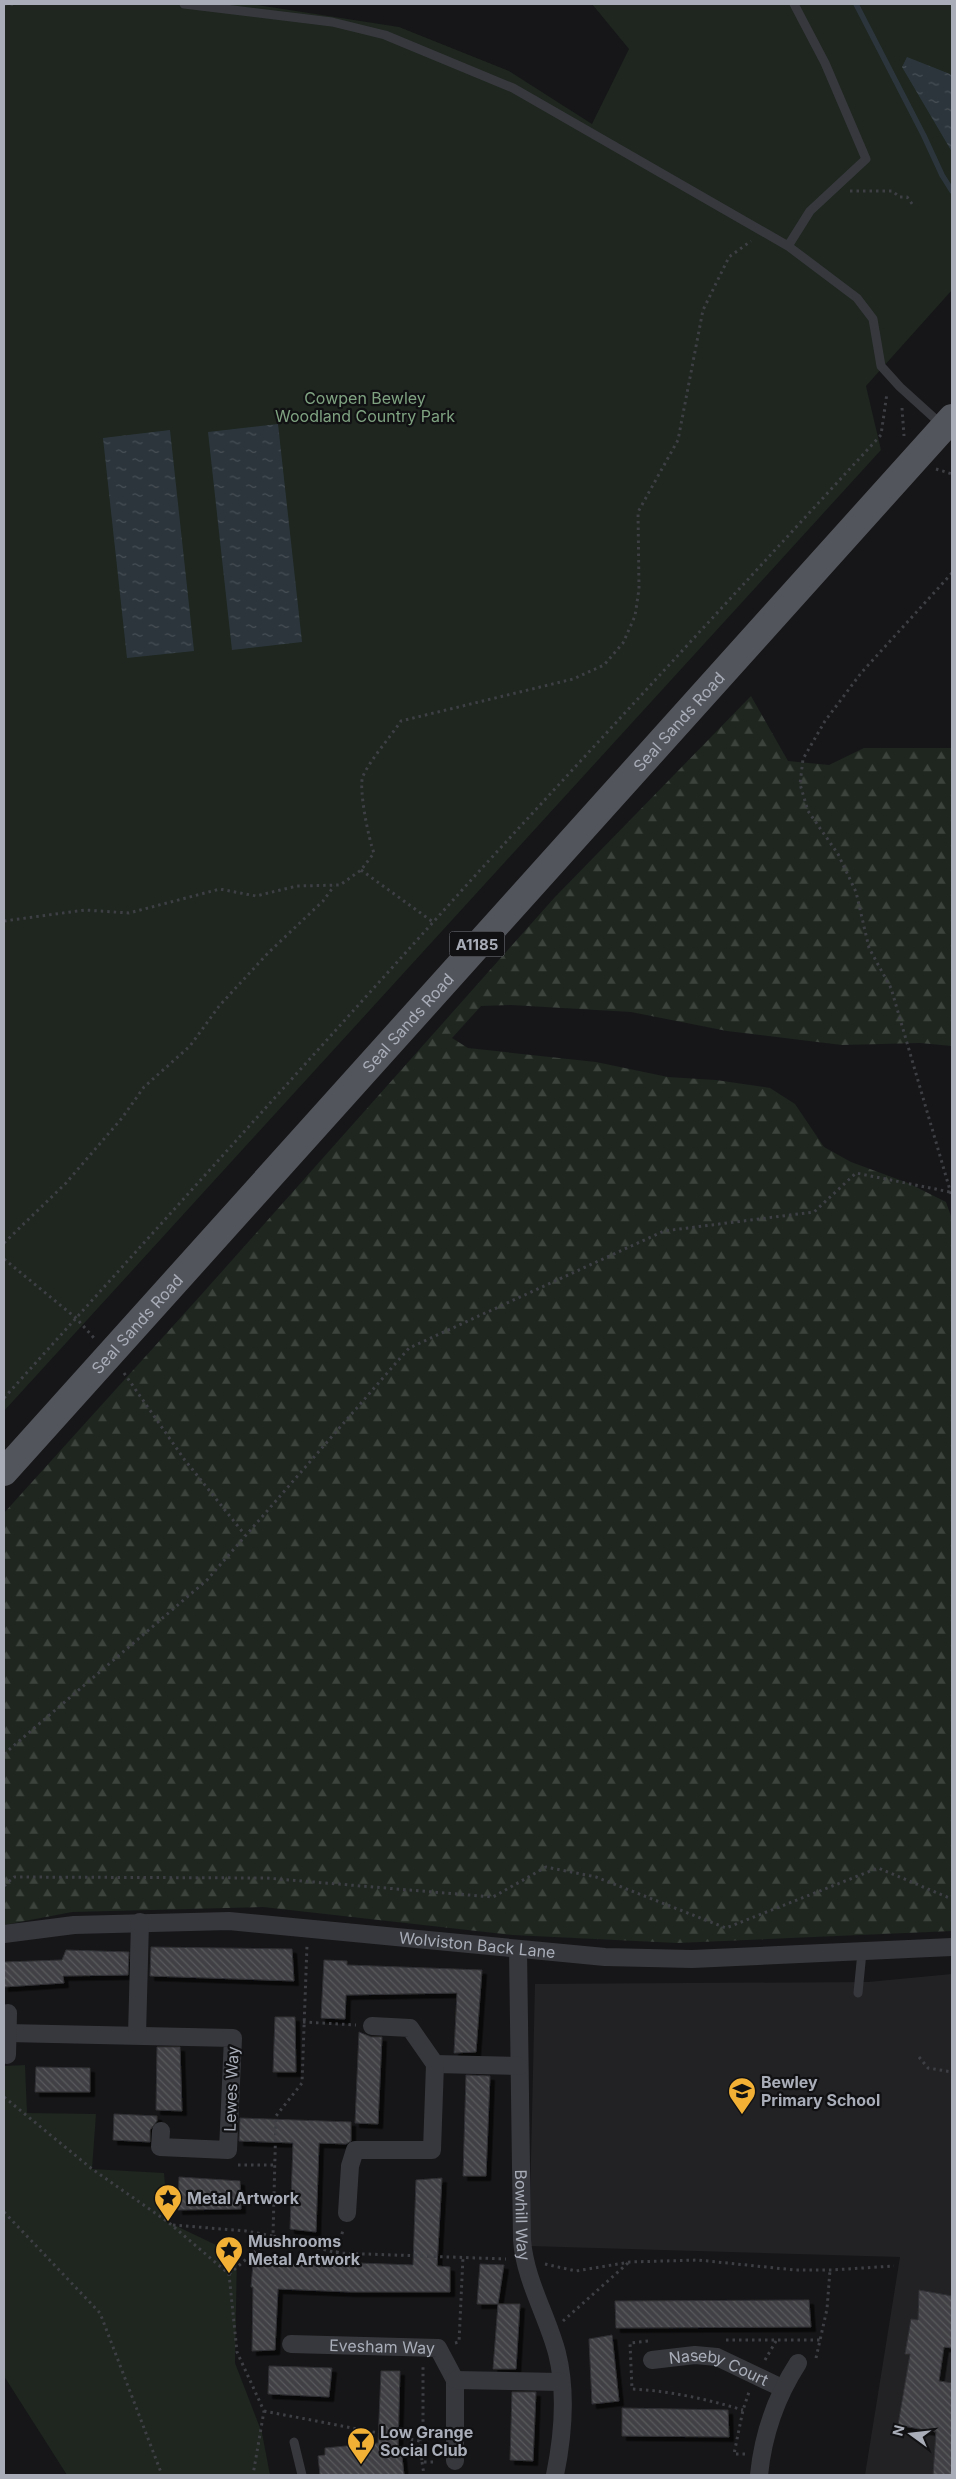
<svg xmlns="http://www.w3.org/2000/svg" width="956" height="2479" font-family="Inter,sans-serif">
<defs>
<pattern id="forest-firs" width="22" height="20" patternUnits="userSpaceOnUse" patternTransform="scale(1.25)"><rect width="22" height="20" fill="#1e261f"/><path d="M5 1l3.5 6h-7zM16 11l3.5 6h-7z" fill="#3c433d"/></pattern>
<pattern id="water-ripples" width="26" height="14" patternUnits="userSpaceOnUse" patternTransform="scale(1.25)"><rect width="26" height="14" fill="#2c353c"/><path d="M2 4q2-2 4 0t4 0M15 11q2-2 4 0t4 0" fill="none" stroke="#485056"/></pattern>
<pattern id="building-back-hatch" width="6" height="6" patternUnits="userSpaceOnUse" patternTransform="scale(1.25)"><rect width="6" height="6" fill="#404145"/><path d="M-1 5l2 2M0 0l6 6M5-1l2 2" fill="none" stroke="#595a5e"/></pattern>
<filter id="shadow"><feDropShadow dx="4.5" dy="4.5" stdDeviation="0" flood-color="#0009"/></filter>
</defs>
<rect width="100%" height="100%" fill="#161618"/>
<path fill="#222225" d="M952,1974V2475H865L900,2257L529,2246L535,1984L868,1982Z"/>
<path fill="#1e261f" d="M4,4H251L399,27L509,71L592,124L629,49L592,4H952V290L866,386L881,450L4,1411Z
M25,2065L27,2113L96,2114L92,2169L164,2173L168,2222L237,2255L235,2363L262,2433L270,2475H67L4,2376V2066Z"/>
<path fill="url(#forest-firs)" d="M751,696L788,761L829,765L864,748H952V1046L920,1043L842,1045L727,1031L631,1012L511,1005L481,1006L452,1038L468,1048L596,1062L668,1077L716,1080L770,1088L795,1104L824,1147L851,1162L908,1183L946,1202L952,1219V1931L677,1943L513,1935L263,1907L72,1912L4,1925V1513L201,1295L555,897Z"/>
<path fill="url(#water-ripples)" d="M907,57L950,74L952,77V152L902,67Z
M278,424L302,642L232,650L208,432Z
M170,430L194,651L127,658L103,438Z"/>
<g fill="none" stroke-linecap="round" stroke-linejoin="round">
<path stroke="#2c353c" stroke-width="5.5" d="M856,4L924,136L942,175L952,191"/>
</g>
<path fill="url(#building-back-hatch)" stroke="#303034" filter="url(#shadow)" d="M151,1947L292,1949L294,1981L150,1976Z
M66,1950L129,1952L128,1975L63,1976L64,1983L4,1987V1962L62,1960Z
M324,1960L347,1961V1965L482,1970L476,2052L454,2053L457,1993L346,1995L345,2019L321,2018Z
M275,2017H295L296,2072H273Z
M359,2032L371,2037H382L378,2124L355,2123Z
M157,2047H180L182,2111L156,2110Z
M36,2067L90,2068V2092H35Z
M466,2075L490,2076L486,2176H463Z
M114,2114L157,2116V2121L150,2130V2142L113,2140Z
M240,2118L351,2122V2141L346,2144L319,2143L316,2232L290,2229L293,2143L239,2141Z
M179,2177L240,2181L241,2209L178,2210Z
M442,2178L437,2266L450,2267V2292H350L278,2289L275,2350L252,2351L253,2287H251L253,2264L358,2265V2263L413,2265L416,2180Z
M480,2264L504,2265L498,2304H477Z
M919,2290L952,2296V2348L944,2347L939,2381L952,2383V2475H933L936,2432L898,2425L910,2354H905L911,2319L918,2320Z
M809,2300L811,2327L616,2328L615,2301Z
M498,2304H520L516,2369H493Z
M612,2335L619,2401L592,2404L589,2339Z
M269,2366L332,2368L329,2397L268,2394Z
M381,2371H400L398,2447H401L404,2475H320L318,2456L325,2455V2448L378,2443Z
M512,2392H536L533,2461L510,2460Z
M622,2408L728,2410L729,2437L622,2436Z"/>
<g fill="none" stroke-linecap="round" stroke-linejoin="round">
<path stroke="#3d3f44" stroke-width="3" stroke-dasharray="2.5 4" stroke-linecap="butt" d="M4,4H13
M850,191H892L900,197H907L913,205
M902,408L904,436
M936,469L952,474
M952,573L861,673L825,721L803,759L800,784L808,811L838,854L856,892L869,948L891,988L952,1197
M361,870L433,922
M4,921L85,910L129,913L220,889L256,896L297,886L340,885L361,870L374,853C369,841 358,787 363,776C372,757 389,739 401,721L573,679L604,665L623,643L635,616L639,589L638,512L678,440L703,310L729,257L751,241
M4,1243L66,1183L122,1118L144,1087L190,1046L220,1005L268,953L323,901L334,886
M4,1259L76,1318L94,1338
M124,1373L184,1459L245,1535
M4,1398L482,868L881,435L887,393
M4,1754L207,1580L409,1348L664,1231L814,1212L856,1173L950,1192
M4,1886L14,1877L266,1878L493,1897L546,1867L596,1877L726,1928L878,1868L952,1899
M303,2022L356,2025
M919,2057L928,2068L952,2072
M4,2097L92,2169L168,2222L229,2274L237,2352L264,2411L253,2475
M238,2165H274
M4,2212L100,2313L162,2475
M173,2225L246,2231L273,2236L276,2116L302,2083L307,1945
M337,2253L343,2230
M545,2264L576,2271L630,2262L698,2260L795,2270H832L894,2266
M229,2274L273,2236L337,2253L506,2259
M563,2321L628,2263
M726,2340H821
M648,2341L630,2343L632,2389C671,2391 706,2399 743,2410
M455,2343L459,2342L463,2257
M816,2358L827,2309L830,2270
M765,2360L776,2341
M264,2411L420,2441L422,2462H437
M420,2441L423,2426V2364
M745,2454H734L743,2410L749,2392
M422,2462L424,2475"/>
<path stroke="#37383d" stroke-width="9" d="M184,4L332,22L385,35L513,88L788,246L857,298L873,319L881,366L900,387L942,425
M788,246L810,211L866,159L825,63L794,4
M858,1993L862,1952
M294,2442L302,2475"/>
<g stroke="#37383d" stroke-width="18">
<path id="s1" d="M4,1934L74,1925L229,1921L605,1957L692,1959L952,1947"/>
<path id="s2" d="M518,1949L522,2240C525,2280 547,2315 557,2353C567,2393 563,2436 555,2475"/>
<path d="M8,2033L233,2038L228,2150L160,2147L161,2131"/>
<path d="M137,2035L140,1922"/>
<path d="M7,2055L8,2013"/>
<path d="M435,2064L519,2066"/>
<path d="M347,2213L350,2166L355,2150H432L435,2064L410,2028L372,2026"/>
<path id="s3" d="M291,2344L438,2348L455,2380V2461"/>
<path id="s4" d="M652,2360L695,2355L717,2357L782,2388"/>
<path d="M455,2380L561,2382"/>
<path d="M759,2475C763,2435 776,2397 798,2363"/>
</g>
<path stroke="#53555c" stroke-width="28" id="s5" d="M4,1472L952,418"/>
</g>
<defs>
<g id="school-pin" transform="scale(1.4375)"><path d="M0 17L-7.5 6A9.5 9.5 0 1 1 7.5 6Z" fill="#f2b134" stroke="#111113"/><path d="M0-5L7-2L0 1L-7-2ZM-4 1L0 2.5L4 1V4Q0 6-4 4Z" fill="#111"/></g>
<g id="sight-pin" transform="scale(1.4375)"><path d="M0 17L-7.5 6A9.5 9.5 0 1 1 7.5 6Z" fill="#f2b134" stroke="#111113"/><path d="M0-6L1.8-2.2L6-1.7L2.9 1.2L3.7 5.4L0 3.3L-3.7 5.4L-2.9 1.2L-6-1.7L-1.8-2.2Z" fill="#111"/></g>
<g id="bar-pin" transform="scale(1.4375)"><path d="M0 17L-7.5 6A9.5 9.5 0 1 1 7.5 6Z" fill="#f2b134" stroke="#111113"/><path d="M-6-5H6L.8 .8V4.5H3.5V6h-7V4.5H-.8V.8Z" fill="#111"/></g>
</defs>
<g fill-rule="evenodd">
<use href="#school-pin" x="742" y="2091"/>
<use href="#sight-pin" x="168" y="2198"/>
<use href="#sight-pin" x="229" y="2250"/>
<use href="#bar-pin" x="361" y="2441"/>
</g>
<g text-anchor="middle" dominant-baseline="central" stroke-width="4.5" stroke-linejoin="round" paint-order="stroke">
<rect fill="#111113" stroke="#7b7e86" stroke-width="1" x="449.5" y="931.5" width="55" height="25" rx="4"/>
<g font-size="15" font-weight="bold" fill="#a8adb8">
<text x="477" y="944">A1185</text>
</g>
<g font-size="16" fill="#7fa381" stroke="#111113">
<text x="365" y="398">Cowpen Bewley<tspan x="365" dy="18">Woodland Country Park</tspan></text>
</g>
<g font-size="16" fill="#a8adb8" stroke="#111113">
<text stroke="none"><textPath href="#s5" startOffset="1009">Seal Sands Road</textPath></text>
<text stroke="none"><textPath href="#s5" startOffset="604">Seal Sands Road</textPath></text>
<text stroke="none"><textPath href="#s5" startOffset="199">Seal Sands Road</textPath></text>
<text stroke="none"><textPath href="#s1" startOffset="475">Wolviston Back Lane</textPath></text>
<text transform="translate(231 2089) rotate(-88)">Lewes Way</text>
<text stroke="none"><textPath href="#s2" startOffset="266">Bowhill Way</textPath></text>
<text stroke="none"><textPath href="#s3" startOffset="91">Evesham Way</textPath></text>
<text stroke="none"><textPath href="#s4" startOffset="69">Naseby Court</textPath></text>
</g>
<g font-size="16" font-weight="bold" fill="#a8adb8" stroke="#111113" text-anchor="start">
<text x="761" y="2082">Bewley<tspan x="761" dy="18">Primary School</tspan></text>
<text x="187" y="2198">Metal Artwork</text>
<text x="248" y="2241">Mushrooms<tspan x="248" dy="18">Metal Artwork</tspan></text>
<text x="380" y="2432">Low Grange<tspan x="380" dy="18">Social Club</tspan></text>
</g>
</g>
<rect width="956" height="2479" fill="none" stroke="#a8adb8" stroke-width="10"/>
<g transform="translate(911 2434) rotate(285)" stroke="#111113" stroke-width="4" paint-order="stroke">
<path d="M0-4L9 19L0 12L-9 19Z" fill="#a8adb8"/>
<text y="-8" font-size="14" font-weight="bold" text-anchor="middle" fill="#a8adb8">N</text>
</g>
</svg>
